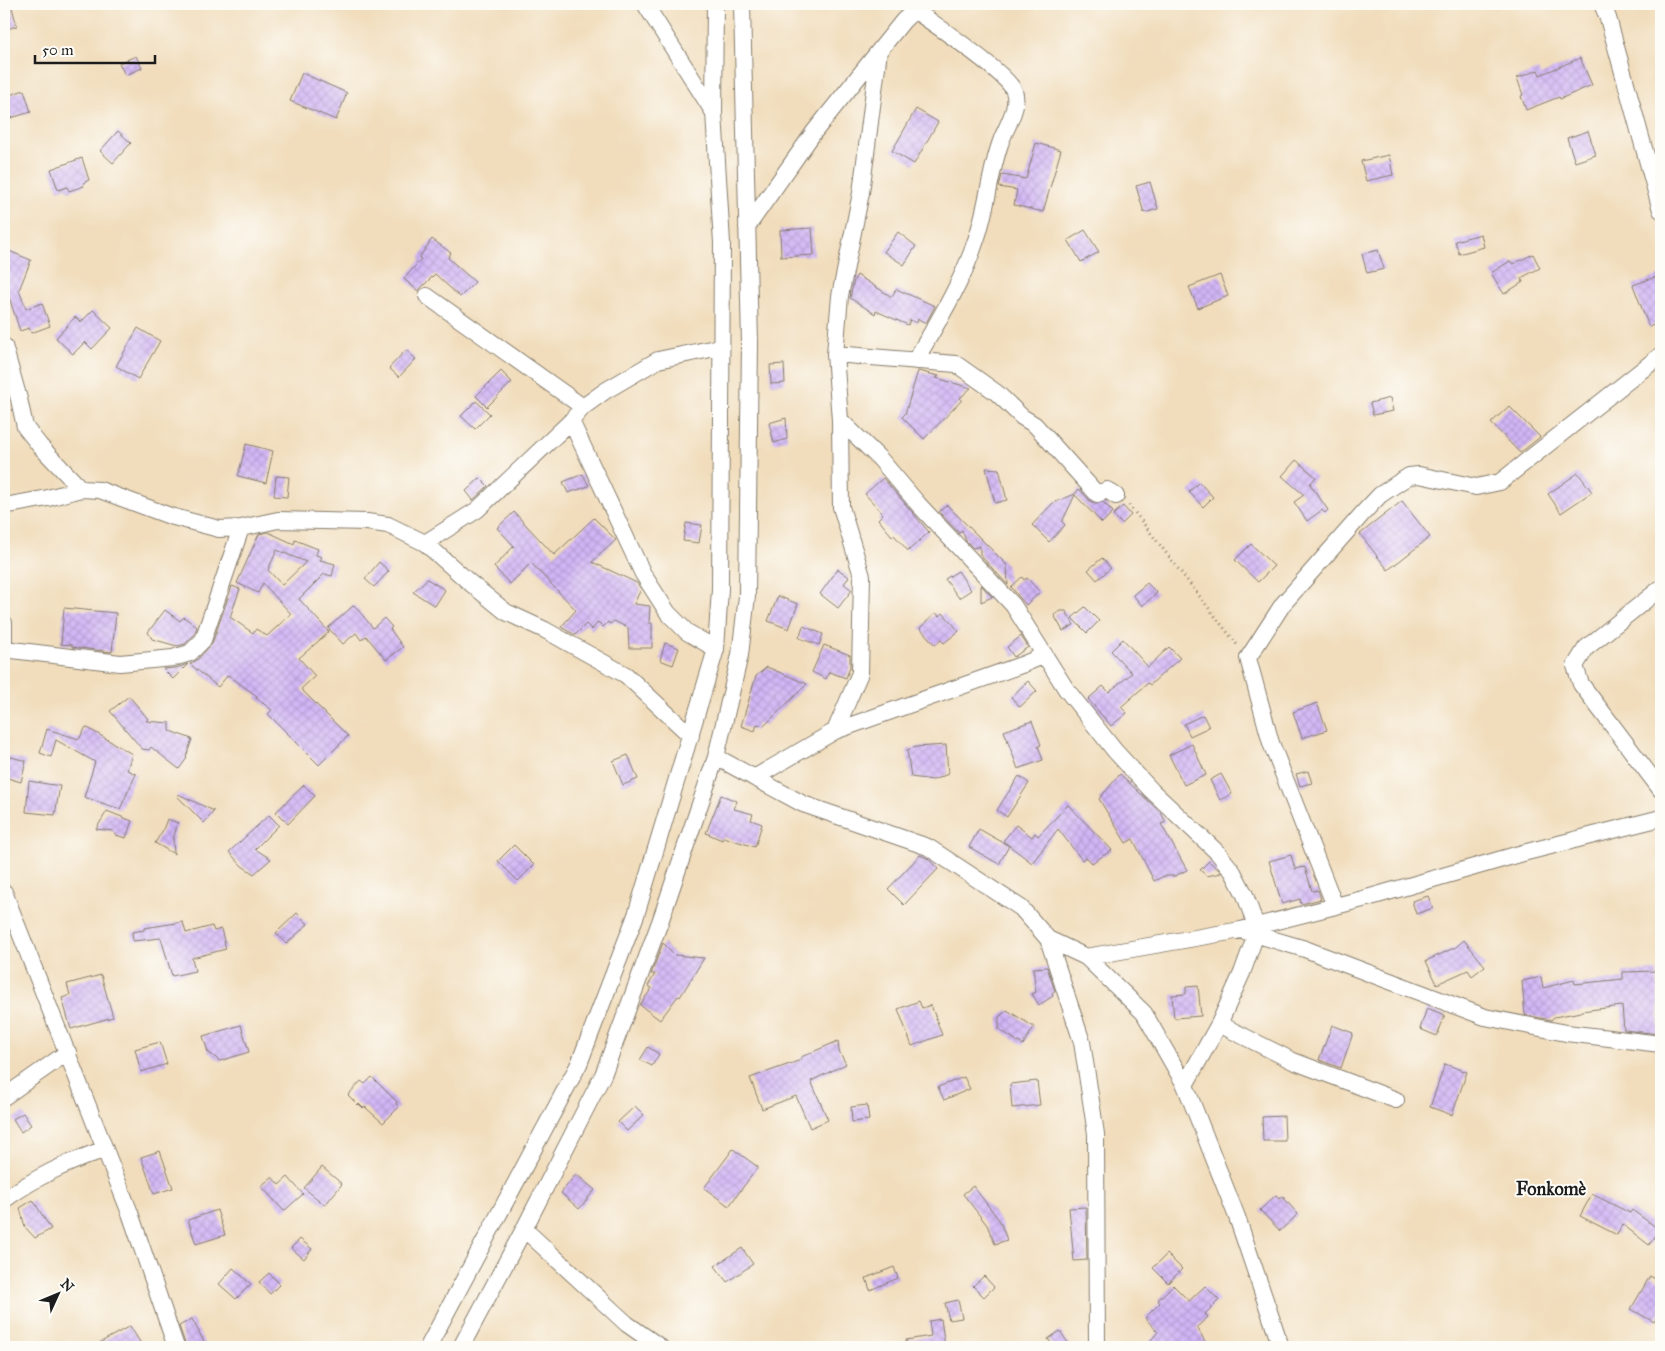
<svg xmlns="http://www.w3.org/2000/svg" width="1665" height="1351" font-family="'IM FELL Great Primer',serif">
<defs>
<pattern id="building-cross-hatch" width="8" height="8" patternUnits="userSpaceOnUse" patternTransform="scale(1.25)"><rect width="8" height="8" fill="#d1b5f5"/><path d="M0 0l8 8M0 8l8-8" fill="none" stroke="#b39bd1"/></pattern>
</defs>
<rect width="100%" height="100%" fill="#fdfcf7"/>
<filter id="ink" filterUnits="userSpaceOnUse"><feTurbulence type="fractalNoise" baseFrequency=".02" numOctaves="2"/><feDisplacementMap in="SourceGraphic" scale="10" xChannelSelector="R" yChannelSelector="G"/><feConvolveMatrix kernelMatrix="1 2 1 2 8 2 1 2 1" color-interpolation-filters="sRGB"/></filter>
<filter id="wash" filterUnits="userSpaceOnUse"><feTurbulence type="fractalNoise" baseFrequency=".0096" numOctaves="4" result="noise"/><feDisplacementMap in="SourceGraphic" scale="20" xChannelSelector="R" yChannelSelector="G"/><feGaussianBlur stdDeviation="1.12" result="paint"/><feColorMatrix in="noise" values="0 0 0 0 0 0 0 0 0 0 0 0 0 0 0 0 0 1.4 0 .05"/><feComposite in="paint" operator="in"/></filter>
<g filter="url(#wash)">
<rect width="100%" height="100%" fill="#f1ddbc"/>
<g id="blocks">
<path fill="url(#building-cross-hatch)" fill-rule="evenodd" d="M4,4H11L17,26L4,30Z
M136,56L142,68L125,75L119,63Z
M1580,58L1592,85L1560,99L1559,97L1526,110L1521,96L1523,95L1517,78L1538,70L1540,75Z
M302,73L347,93L336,120L290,101Z
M24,90L31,112L4,120V97Z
M916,109L938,122L914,164L892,151Z
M118,131L131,143L113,163L100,151Z
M1588,131L1596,155L1575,162L1567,138Z
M1036,143L1061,150L1043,212L1014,205L1017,190L999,187L1002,175L1026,179Z
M1389,155L1393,175L1366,181L1361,161Z
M82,158L89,180L83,183L84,186L69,191L67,187L58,190L51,169Z
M1150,182L1158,209L1144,213L1136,186Z
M812,228L814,255L781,257L780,230Z
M1085,230L1099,252L1081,262L1068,240Z
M898,232L916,246L904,265L884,252Z
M1481,234L1484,247L1459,254L1455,241Z
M432,239L451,253L448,258L475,282L460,297L435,274L418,291L404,279L421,259L419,258Z
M4,249L31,260L19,290L26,309L42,303L50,326L31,333L29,328L20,331L7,291L4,290Z
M1378,250L1384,269L1367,273L1362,254Z
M1533,254L1540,268L1521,278L1523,282L1504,294L1491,273L1510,261L1513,264Z
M857,275L892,297L896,289L935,306L926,323L918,319L917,323L910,320L908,325L876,311L875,314L850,298L854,280Z
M1220,275L1228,296L1198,308L1189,287Z
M1661,275V322L1649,327L1633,285Z
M93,310L112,328L92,349L85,342L73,354L56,338L75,317L81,322Z
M138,328L160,341L138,379L116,366Z
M406,350L416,359L399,377L389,368Z
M784,364L785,383L771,384L770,365Z
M501,371L512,382L487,407L476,396Z
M918,371L939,376L936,378L971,388L960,398L962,400L924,439L902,417L905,414Z
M1390,398L1393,411L1373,415L1370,403Z
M476,401L490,414L475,429L461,416Z
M1509,406L1540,437L1520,453L1491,423Z
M786,418L787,439L774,443L769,423Z
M246,444L273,451L266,483L238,476Z
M1296,460L1316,477L1310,484L1328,510L1325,513L1322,510L1307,521L1294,502L1304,495L1282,476Z
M986,468L999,469L1007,500L995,503Z
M1578,473L1592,492L1561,513L1548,494Z
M583,474L589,486L568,493L563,482Z
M276,476L289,477L287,497L274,496Z
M480,478L488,486L473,500L466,491Z
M883,478L929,532L908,551L894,535L892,536L878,519L883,514L865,494Z
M1199,482L1213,497L1203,507L1189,492Z
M1079,489L1090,501L1095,504L1103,502L1113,512L1102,523L1075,495L1062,522L1065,525L1049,542L1032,525L1053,503L1075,494Z
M1402,501L1430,537L1388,570L1360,534Z
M947,505L1007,565L1008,585L980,555V546L973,548L966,541L962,530L959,533L939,512Z
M1123,506L1131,515L1122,524L1113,515Z
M514,512L554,555L594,518L616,540L592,562L637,583L641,589L634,604L650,606L649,623H652V648H629L628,628L614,621L610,624L608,622L603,627L598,622L592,630L586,624L575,635L561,627L576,610L531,563L510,584L494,567L514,546L497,528Z
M686,523L702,525L699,543L683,541Z
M268,532L294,544L295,540L318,549L316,555L322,557L320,560L335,564L332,576L324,574L299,599L329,632L299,658L315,676L301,689L348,736L319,765L268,714L272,710L256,698L257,696L228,675L218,687L190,664L197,660L212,644L232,586L240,589L230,617L253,633L256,629L267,636L291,614L263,583L258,593L237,583L259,534ZM277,550L306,562L282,585L268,570Z
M1251,544L1274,566L1258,582L1235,560Z
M1102,558L1111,568L1097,580L1088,570Z
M379,562L389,571L374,587L365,579Z
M838,569L849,577L844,584L852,590L838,608L820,594Z
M958,571L971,590L959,598L945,579Z
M1022,577L1024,580L1027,578L1040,592L1026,605L1011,587Z
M427,579L445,590L435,606L413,592Z
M1147,583L1157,593L1142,606L1133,595Z
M981,585L992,597L981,602Z
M778,596L798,604L789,629L768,621Z
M354,605L373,628L384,618L392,627L390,629L403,647L386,660L366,636L361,640L356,633L343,644L328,628Z
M1085,607L1099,621L1087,633L1072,618Z
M64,608L116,613L112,652L72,647V645L61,644Z
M165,610L180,621L184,617L197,627L194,635L185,644L177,646L152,639L148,632Z
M1061,611H1066L1074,625L1063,631L1054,615Z
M936,613L939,616L943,613L959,631L944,643L941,640L935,645L920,628Z
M803,626L823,634L819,645L799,638Z
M1021,636L1028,647L1014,657L1007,647Z
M1123,639L1148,667L1169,647L1180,658L1150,685L1148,683L1121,707L1127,713L1111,726L1088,699L1103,686L1109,692L1132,673L1111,651Z
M665,643L679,648L673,665L660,660Z
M824,645L850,655V667L846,678L829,672L826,679L812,672Z
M188,664L173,679L163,669L176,668Z
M767,667L807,684L764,726L757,724L755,731L741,726L756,676Z
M1028,681L1037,691L1020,707L1011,697Z
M129,696L148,719L146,721L170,723V731L192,739L186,757L187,758L179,769L151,747L149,750L142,749L110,711Z
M1317,703L1327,730L1302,738L1293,712Z
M1203,715L1209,727L1190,736L1184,724Z
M1032,721L1041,745L1038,746L1043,760L1018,769L1004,731Z
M86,727L132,754L127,770L136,774L120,809L84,797L95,762L56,740L51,757L40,753L47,729L79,739Z
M1192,744L1206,775L1184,785L1169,755Z
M946,745L948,774L933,780L911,777L907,750L916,747Z
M4,755L26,761L21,782L4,777Z
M628,755L638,779L623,785L613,761Z
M1308,771L1312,783L1300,786L1296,774Z
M1120,774L1161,813L1166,822L1161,824L1187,870L1175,876H1164L1154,881L1133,839L1126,843L1099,799Z
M1221,774L1232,794L1220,800L1210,780Z
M1019,776L1029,783L1007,817L997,810Z
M29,781L60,786L55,815L26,812Z
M304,785L315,796L288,824L276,812Z
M178,794L214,811L204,823L177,796Z
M721,795L737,801L734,809L753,814L751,820L762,824L755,847L723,837L722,840L706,833Z
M1068,805L1112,850L1092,863L1086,857L1082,860L1058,829L1032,863L1003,841L1016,825L1032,837L1035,833L1038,836Z
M107,811L132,821L126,838L116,835L113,831L96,829Z
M269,815L279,825L255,849L271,859L254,874L242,866L229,852Z
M167,819L178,823L173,839L174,854L155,843L163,830Z
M979,829L1009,846L999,864L969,847Z
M514,845L534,865L518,881L498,861Z
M920,855L927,858L938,869L904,905L888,889Z
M1291,855L1295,869L1305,867L1312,891L1318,890L1321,899L1301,904L1300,899L1282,904L1269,861Z
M1209,861L1220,871L1221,873L1207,876L1200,870Z
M1428,896L1433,908L1416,914L1412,901Z
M297,913L308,924L286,944L276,933Z
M183,922L186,933L212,926L214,931L221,929L226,949L192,958L195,971L172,976L161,938L133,941L132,932L144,930V928Z
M1464,940L1485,966L1472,976L1468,970L1437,984L1426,961L1456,947Z
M663,943L675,955L704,958L680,997L678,996L660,1020L640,1005L652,988L648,986L655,974H651Z
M1047,967L1055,991L1052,993L1053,996L1039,1005L1032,994L1036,992L1033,968Z
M1657,971L1659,1034L1624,1030L1622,1006L1581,1011V1012L1554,1017L1551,1020L1525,1015L1522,981L1541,977L1543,988L1574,980L1575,984L1623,979V972Z
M101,975L113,1017L71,1029L62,998L70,995L67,984Z
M1198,986L1201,1016L1174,1018L1172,995L1186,994V987Z
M919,1001L922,1008L931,1005L942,1035L912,1046L898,1009Z
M1427,1008L1445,1015L1437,1036L1420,1029Z
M1007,1010L1034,1027L1023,1045L999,1029V1017Z
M241,1025L249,1052L220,1061L208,1052L203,1036Z
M1332,1025L1353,1033L1341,1068L1319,1060Z
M838,1041L839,1051L846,1064L811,1081L828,1120L810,1128L796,1096L762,1109L750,1078L801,1060V1057Z
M160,1042L167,1064L141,1072L135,1049Z
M648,1047L659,1054L652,1066L640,1060Z
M1445,1064L1467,1072L1452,1115L1430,1107Z
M372,1077L397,1102L396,1104L399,1107L383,1123L365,1107L363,1108L359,1104L358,1105L348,1095L361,1081L365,1084Z
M964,1077L970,1089L944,1100L938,1087Z
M1037,1081L1040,1105L1012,1108L1010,1084Z
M867,1105L869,1120L852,1122L851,1107Z
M635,1106L644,1115L627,1131L618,1122Z
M23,1113L31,1125L21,1132L13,1119Z
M1284,1116L1285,1141H1263L1262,1117Z
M733,1149L758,1167L729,1206L704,1188Z
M160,1151L173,1188L154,1194L141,1157Z
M322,1167L342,1184L325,1205L304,1188Z
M576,1174L595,1190L579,1209L561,1193Z
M272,1177L279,1185L288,1177L303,1194L284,1211L261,1186Z
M973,1186L1000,1221L1007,1240L995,1244L987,1225L963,1194Z
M1592,1194L1630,1213L1632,1210L1660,1230L1649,1245L1622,1224L1617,1235L1580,1216Z
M1276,1195L1279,1199L1282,1196L1298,1214L1280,1231L1260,1210Z
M33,1200L51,1229L35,1238L25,1227L20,1208Z
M1086,1207L1087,1260L1074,1261L1069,1208Z
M217,1210L225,1235L196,1244L188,1220Z
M300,1239L312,1249L304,1259L291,1248Z
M742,1248L753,1264L727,1282L715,1266Z
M1167,1254L1182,1269L1168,1283L1153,1268Z
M894,1267L898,1278L870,1290L866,1278Z
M233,1268L251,1284L236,1299L219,1284Z
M269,1273L280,1284L270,1294L259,1282Z
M984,1276L994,1287L984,1297L973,1286Z
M1650,1276L1661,1282V1310L1654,1322L1631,1309Z
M1173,1285L1189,1301L1205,1286L1219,1300L1205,1314L1208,1317L1197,1327L1208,1347H1145L1158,1332L1145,1318L1160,1303L1158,1300Z
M958,1300L962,1318L949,1320L945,1303Z
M192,1319L207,1347L186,1346L179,1326Z
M941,1319L945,1347H907L906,1340L931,1336L929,1321Z
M130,1326L143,1347H92Z
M1060,1331L1071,1347H1054L1048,1339Z"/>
</g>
</g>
<g filter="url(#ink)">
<use href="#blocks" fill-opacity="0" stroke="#867c6c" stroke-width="1"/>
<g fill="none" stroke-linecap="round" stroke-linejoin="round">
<g stroke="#867c6c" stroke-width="18">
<path id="minor" d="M645,4L714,113
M1602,4L1608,18L1661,210
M914,10C933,23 1007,73 1014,91C1020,108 1005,128 1000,144C989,176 987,211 975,243C961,285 937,323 915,361
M747,227L814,132L903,21L921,4
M427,296L583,407
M4,346L19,399L25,427L40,446L81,489
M835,354L956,364L997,393L1022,417L1035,425L1097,494L1107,490L1116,496
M840,420L880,459L919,505L1013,605L1066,689L1115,751L1152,791L1218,853L1233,872L1245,895L1256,926
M571,421L643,574L668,613L687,632L716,649
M4,506L48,498L81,489L100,490L170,516L219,529L241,528L278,520L367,522L388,525L425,543L469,582L506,612L545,630L626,675L691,736
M425,543L477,510L571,421L583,407L605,391L658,360L720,347
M1661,588L1586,648L1575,666L1581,684L1661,790
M4,623V644
M4,649L120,663L173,658L190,653L203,640L241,528
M835,731L860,673L862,576L841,507L840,420L835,354L840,296L861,193L879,51
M716,757L803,804L928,847L1021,908L1048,939L1086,957L1144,1013L1185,1085L1237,1217L1281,1347
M754,778L835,731L1024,664L1045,655
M4,892L130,1213L176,1347
M1335,906L1271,743L1248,658L1283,604L1363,513L1380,495L1398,483L1409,476L1419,475L1476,487L1500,482L1661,355
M1241,930L1305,949L1485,1017L1566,1033L1661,1044
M1048,939L1082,1042L1096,1134L1097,1347
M1086,957L1241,930L1367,898L1523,853L1661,818
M1219,1024L1293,1061L1396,1100
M1185,1085L1219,1024L1242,973L1256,934
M4,1097L68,1052
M4,1200C37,1176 67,1163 105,1149
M524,1229L627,1324L660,1347
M428,1347L579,1064L636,915L716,649L720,589L722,243L714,113L715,4
M461,1347L524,1229L603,1075L660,922L716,757L740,655L747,596L750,343L742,4"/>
</g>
<path stroke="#867c6c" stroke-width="3" stroke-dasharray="1 4" stroke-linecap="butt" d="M1129,505L1238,646"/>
<use href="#minor" stroke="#fff" stroke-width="16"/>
</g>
</g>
<g text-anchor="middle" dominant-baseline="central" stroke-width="4" stroke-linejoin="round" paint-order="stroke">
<g font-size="18" font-weight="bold" fill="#1c1c1c" stroke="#fdfcf7">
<text x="1551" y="1189">Fonkomè</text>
</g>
</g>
<rect width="1665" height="1351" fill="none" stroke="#fdfcf7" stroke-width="20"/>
<g transform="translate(58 1294) rotate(46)" stroke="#fdfcf7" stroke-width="4" paint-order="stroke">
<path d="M0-4L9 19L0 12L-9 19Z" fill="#1c1c1c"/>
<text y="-8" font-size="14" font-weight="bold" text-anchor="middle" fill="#1c1c1c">N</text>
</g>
<path d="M35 55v8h120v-8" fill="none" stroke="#1c1c1c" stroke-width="2.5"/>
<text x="42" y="55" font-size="15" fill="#1c1c1c" stroke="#fdfcf7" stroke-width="4" paint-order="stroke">50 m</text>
</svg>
